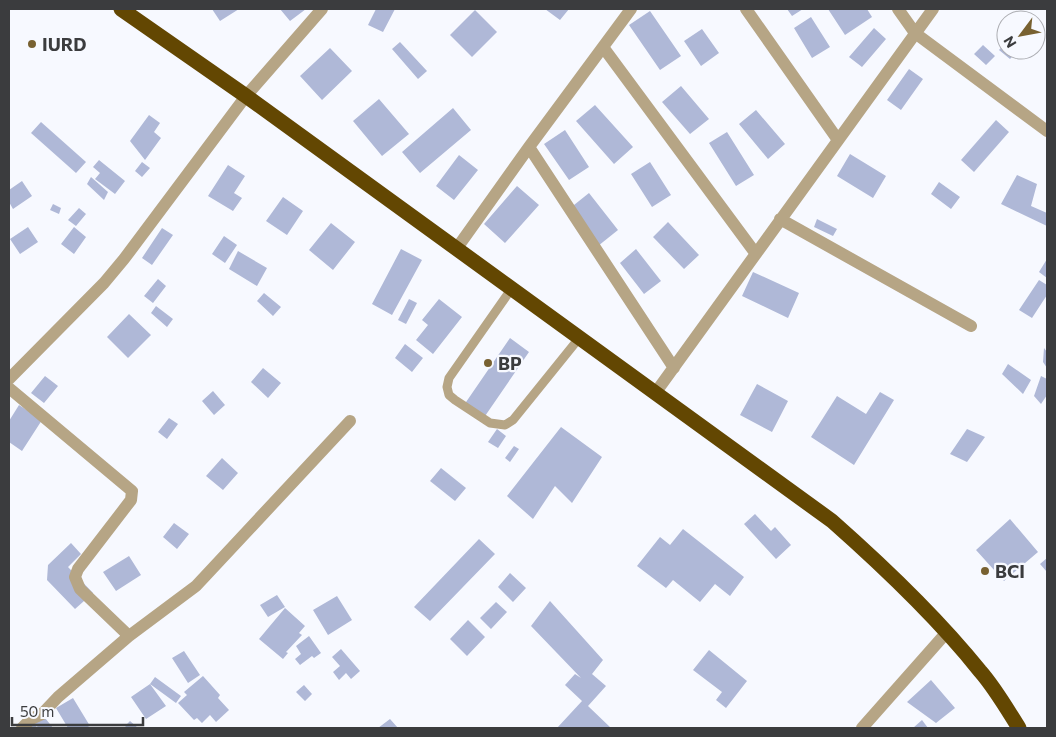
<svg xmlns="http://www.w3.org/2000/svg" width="1056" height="737" font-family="Commissioner,sans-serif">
<rect width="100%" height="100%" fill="#f7f9ff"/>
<path fill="#afb8d7" d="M212,9H239L220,21Z
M280,9H306L290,21Z
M376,9H395L383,32L368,25Z
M545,9H569L560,20Z
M787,9H803L792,16Z
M828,9H867L872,17L845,35Z
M475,10L497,32L472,57L450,35Z
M650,11L681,56L660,70L629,25Z
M811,17L830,47L812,58L794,28Z
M874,28L886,39L862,67L849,57Z
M702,29L719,53L701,66L684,41Z
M400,42L427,71L418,79L392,49Z
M1006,42V50H1018L1010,59L999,50Z
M983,45L995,56L986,65L974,54Z
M330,48L352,71L322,100L300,76Z
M909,69L923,79L901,110L887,100Z
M681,86L709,119L690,134L662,102Z
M379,99L409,134L382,156L353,121Z
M595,105L633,147L614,164L576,121Z
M453,108L471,130L420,173L402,152Z
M756,110L785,144L768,159L739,124Z
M149,115L160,123L154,132L161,138L145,160L130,141Z
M996,120L1009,132L974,172L961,160Z
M41,122L86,162L76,173L31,133Z
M565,130L589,167L569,180L544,144Z
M727,132L754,175L736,186L709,143Z
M850,154L886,176L873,198L837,176Z
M459,155L478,170L454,200L436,186Z
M99,160L125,181L115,194L95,179L100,173L93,167Z
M142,162L150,168L142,177L135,171Z
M650,162L671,195L652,207L631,174Z
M228,165L245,176L234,193L242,198L233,211L208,196Z
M1017,175L1037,184L1031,206L1047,213V226L1001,204Z
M91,177L108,192L104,200L87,184Z
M22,181L32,196L13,209L9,202V190Z
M939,182L960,197L951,209L931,194Z
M517,186L539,205L505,243L484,224Z
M589,193L618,230L598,246L569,209Z
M283,197L303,211L287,235L266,221Z
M53,204L61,208L59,214L50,210Z
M79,208L86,214L76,226L68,220Z
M817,219L837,229L833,236L814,227Z
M668,222L699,255L684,269L653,237Z
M331,223L355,242L333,270L309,250Z
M28,227L38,242L20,254L10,239Z
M74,227L86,237L74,254L61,244Z
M162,228L173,235L152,265L142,258Z
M224,236L237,245L225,263L212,254Z
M401,249L422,260L392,315L372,304Z
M636,249L661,281L644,294L620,263Z
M238,251L267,268L257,286L229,269Z
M1047,259V278L1039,272Z
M753,272L799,293L788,318L742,296Z
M158,279L166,286L153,303L144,296Z
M1039,280L1047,285V295L1032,318L1019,310Z
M264,293L281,307L273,316L257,301Z
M409,299L417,303L406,324L398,320Z
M439,299L462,317L433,354L416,340L428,325L422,320Z
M156,306L173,319L167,327L151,313Z
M129,314L151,335L128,358L107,337Z
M510,338L529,352L483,419L464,405Z
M405,344L423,358L412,372L395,358Z
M1044,348L1047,352V368L1043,362Z
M1008,364L1031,380L1023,394L1002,374Z
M263,368L281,383L268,398L251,382Z
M45,376L58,386L44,403L31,393Z
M1041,376L1047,379V395L1041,404L1034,396Z
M757,384L788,401L772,432L740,415Z
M213,391L225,405L214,415L202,401Z
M880,392L894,400L854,465L811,437L837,396L866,414Z
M19,405L42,420L22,451L9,442V421Z
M169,418L178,424L167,439L158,432Z
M561,427L602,457L572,503L555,486L533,519L507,496Z
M497,429L506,436L498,448L488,442Z
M967,429L985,437L967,462L950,454Z
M514,446L519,449L510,462L505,458Z
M222,458L238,473L223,490L206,476Z
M441,468L466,488L455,501L430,481Z
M755,514L771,531L775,527L791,545L776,559L744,524Z
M1010,519L1038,552L1004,581L976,550Z
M174,523L189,534L177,549L163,537Z
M683,529L744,577L730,596L715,584L700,602L673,580L666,588L637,566L660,537L670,545Z
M479,539L495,554L430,621L414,607Z
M71,543L81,554L68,567L93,593L75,609L47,580L48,565Z
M129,556L141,575L116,591L103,572Z
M1047,558V572L1040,564Z
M510,573L526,588L513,602L498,587Z
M277,595L285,607L268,617L260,605Z
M337,596L352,620L328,635L313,610Z
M550,601L603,660L592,674L606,686L588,706L611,728H557L582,701L565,685L575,674L581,678L531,626Z
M496,602L507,612L491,629L480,618Z
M285,608L305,626L299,633L302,635L286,652L288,653L283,659L259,639Z
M468,620L485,637L467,656L450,639Z
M309,636L321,653L314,658L312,656L300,665L295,659L301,654L296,646Z
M341,649L360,671L351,679L346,673L339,680L333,672L340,666L332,657Z
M709,650L747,681L726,708L716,700L722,692L693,670Z
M184,651L200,675L188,683L172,658Z
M203,676L220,695L218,698L229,710L216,722L210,715L202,723L197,718L194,720L178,703L187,695L184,692Z
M155,677L181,696L176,703L150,684Z
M931,680L955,708L936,723L907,702Z
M150,684L166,706L146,719L131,697Z
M304,685L312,694L305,701L296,692Z
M73,698L90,726L85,728H68L56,708Z
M42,714L53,728H38L37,726L34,728H24Z
M390,719L398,728H378Z
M922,720L928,728H913Z
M130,721L138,728H127L125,726Z"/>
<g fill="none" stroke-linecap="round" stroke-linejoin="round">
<path stroke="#b6a585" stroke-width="9" d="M512,288L449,378L447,387L449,395L455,400L490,423L505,425L513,420L580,337"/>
<path stroke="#b6a585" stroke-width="12" d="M746,9L838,140
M898,9L915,33L1047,131
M603,47L756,254
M529,147L674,368
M780,219L971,326
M457,248L529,147L631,9
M9,379L104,283L124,259L246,96L322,9
M9,388L132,491L131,500L78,569L75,577L80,589L129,636
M656,392L933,9
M22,728L31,719L42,714L58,697L129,636L196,586L350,421
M862,728L947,632"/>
<path stroke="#634702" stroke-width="15" d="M121,9L246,96L832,521C884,567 936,616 980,671C995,688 1007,709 1019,728"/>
</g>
<g fill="#786131" stroke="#f7f9ff" stroke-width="2">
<circle cx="32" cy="44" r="5"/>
<circle cx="488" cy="363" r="5"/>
<circle cx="985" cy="571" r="5"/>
</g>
<g text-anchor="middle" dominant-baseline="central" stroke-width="4.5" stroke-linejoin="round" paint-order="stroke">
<g font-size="18" font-weight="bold" fill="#3b3c3e" stroke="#f7f9ff" text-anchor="start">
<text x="42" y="44">IURD</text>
<text x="498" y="363">BP</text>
<text x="995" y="571">BCI</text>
</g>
</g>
<rect width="1056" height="737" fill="none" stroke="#3b3c3e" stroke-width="20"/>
<g transform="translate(1021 35) rotate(238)"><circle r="24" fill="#f7f9ff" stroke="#acadb2"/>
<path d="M0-4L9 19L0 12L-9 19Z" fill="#786131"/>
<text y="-8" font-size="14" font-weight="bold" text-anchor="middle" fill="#3b3c3e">N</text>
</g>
<path d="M12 717v8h131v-8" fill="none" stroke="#3b3c3e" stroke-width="2.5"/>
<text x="20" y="717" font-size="15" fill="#3b3c3e" stroke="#f7f9ff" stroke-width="4" paint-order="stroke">50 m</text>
</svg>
